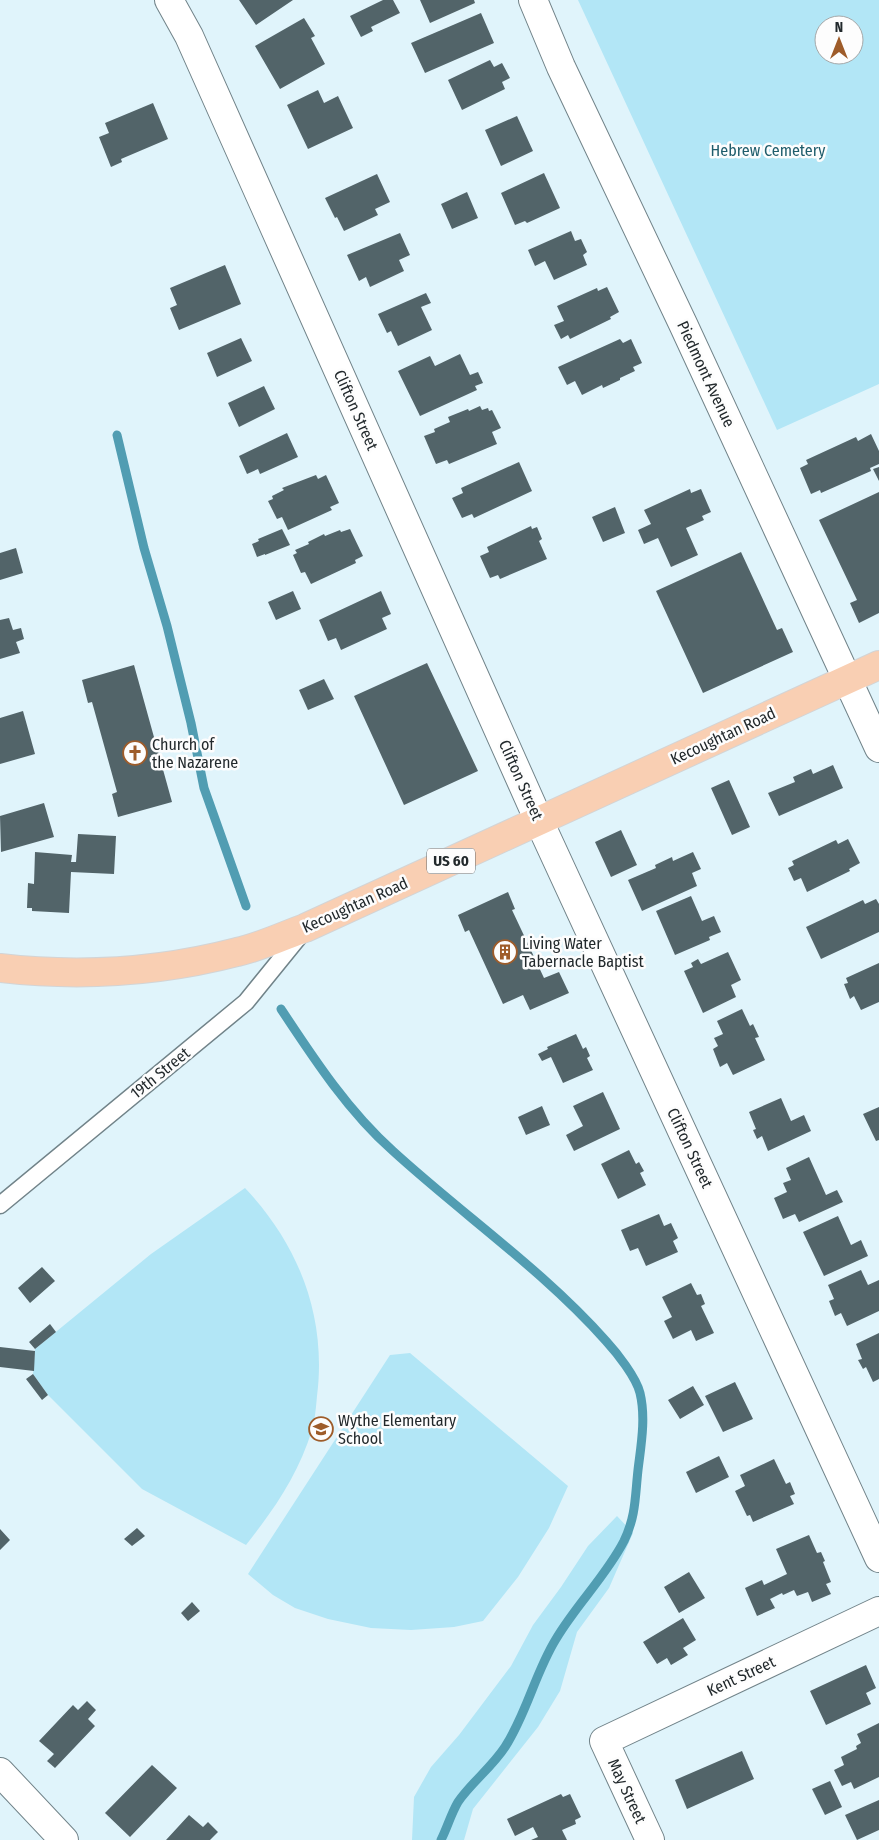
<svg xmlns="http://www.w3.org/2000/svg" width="879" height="1840" font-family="'Fira Sans Condensed',sans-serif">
<rect width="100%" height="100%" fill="#e0f4fb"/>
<path fill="#b2e6f6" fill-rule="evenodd" d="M578,0H879V384L777,430ZM824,25H854V55H824Z
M245,1188C299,1245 327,1317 317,1396C316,1407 315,1420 312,1430C298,1475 275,1508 246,1545L142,1489L48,1395L33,1374L35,1349L151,1254Z
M410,1353L568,1486L549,1528L518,1577L483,1621L454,1627L411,1630L371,1628L328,1619L295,1608L273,1595L248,1574L390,1355Z
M617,1516L633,1533L609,1588L577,1632L560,1691L538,1727L473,1809L464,1840H412L414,1797L431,1767L459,1735L511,1666L533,1625L561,1587L588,1546Z"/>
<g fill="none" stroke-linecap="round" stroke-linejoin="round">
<path stroke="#519db2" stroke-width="9" d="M117,435L144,548L167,626L191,723L204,788L246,906
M281,1009C314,1059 348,1111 393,1151C463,1215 543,1270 606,1341C617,1353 636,1377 640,1393C646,1418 641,1445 638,1470C635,1497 636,1516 624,1541C606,1576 576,1605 556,1639C535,1673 527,1713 505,1747C492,1767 471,1783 458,1802C451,1814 447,1828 441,1840"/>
</g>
<path fill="#526469" d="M239,0H293L256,25Z
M383,0H393L400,13L371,27L373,31L361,37L350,16Z
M420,0H474L475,3L430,23Z
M481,13L494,43L425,73L411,43Z
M304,18L315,36L311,38L325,64L280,89L255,46Z
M490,60L494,67L502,63L510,78L502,82L505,89L462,110L448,80Z
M318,90L324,103L338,96L353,128L308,149L287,105Z
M153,103L168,139L121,159L122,162L111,167L99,137L109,133L105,123Z
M517,116L533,151L501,166L485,130Z
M544,173L560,208L527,223L525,221L515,225L501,193Z
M377,174L390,202L375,209L378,215L344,231L337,217L335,218L325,198Z
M467,192L478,218L452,229L441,204Z
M571,231L575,241L581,239L587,252L583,255L587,265L554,280L545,261L535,266L528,250Z
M400,233L410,255L399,260L404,271L370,287L366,277L359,281L347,255Z
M225,265L241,304L179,330L170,308L177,305L170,288Z
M607,287L619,312L610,317L611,319L570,339L568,335L561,339L554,325L564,321L557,306L597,288L598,291Z
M426,293L431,303L421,307L432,330L398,346L391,331L387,333L378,314Z
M241,338L252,361L217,377L207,353Z
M620,339L623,343L631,339L642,363L633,367L635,371L620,378V380L603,388L602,385L582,395L575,381L567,385L558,367Z
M460,354L470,375L478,372L483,383L475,386L477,390L420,416L398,371L430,356L435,366Z
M264,386L275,409L239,427L228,403Z
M480,406L482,410L488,408L489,411L492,410L501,428L492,432L497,444L449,464L447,460L436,464L424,436L435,432L434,429L450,422L448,417L468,409L469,411Z
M287,433L298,457L260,474L258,469L247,474L239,456Z
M871,434L879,451V464L870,468L871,471L821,493L820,490L811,494L800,468L808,464L806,460L856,437L858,441Z
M519,462L532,491L474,518L472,514L462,518L452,498L463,493L461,488Z
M879,467V481L873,469Z
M316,475L318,479L326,475L339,503L330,507L332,510L288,530L282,517L277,519L268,501L273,499L272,496L284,490L282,488Z
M690,489L691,493L701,489L711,512L702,516L704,520L686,528L698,555L671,567L658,538L644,544L638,530L651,524L644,510Z
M879,492V613L859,623L850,603L857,600L819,520Z
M615,507L625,533L603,542L592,517Z
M531,526L532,529L537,527L542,539L539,541L547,559L500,579L498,575L490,578L480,556L489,552L487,547Z
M282,529L290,545L265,555V554L257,557L252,544L259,541L258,539Z
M350,529L363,556L355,560L356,563L311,584L305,572L301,573L293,555L297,553L295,550L309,544L308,542L324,534L325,536L340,530L341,532Z
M16,548L23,573L0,580V553Z
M741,552L777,630L782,628L793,652L703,693L656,591Z
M293,591L301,609L276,620L268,602Z
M381,591L391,614L382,618L387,629L341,650L336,638L328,641L319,620Z
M9,618L13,630L21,628L24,639L16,642L20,653L0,659V620Z
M427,663L478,771L404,805L354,696Z
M134,665L172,802L118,817L112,794L117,792L92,702L88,703L82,680Z
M324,679L334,699L308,710L299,690Z
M23,711L35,754L0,764V718Z
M833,765L843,788L779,816L768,793L795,782L793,777L811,769L813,774Z
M729,780L750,827L732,835L711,788Z
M44,803L54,837L1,852L0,816Z
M621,830L637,865L611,877L595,842Z
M78,834L116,836L114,874L71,872L69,913L32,911V908H27L28,883L34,884L35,852L72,855L71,862H76Z
M848,839L860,863L849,869L850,871L807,892L801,878L794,881L788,868L794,865L792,861L836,840L838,844Z
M693,852L701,869L692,873L697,886L642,911L628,880L656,868L655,865L672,857L673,861Z
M508,892L515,909L512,910L544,978L559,972L569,993L530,1010L523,995L503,1004L469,930L465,932L458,915Z
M691,896L702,921L714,916L721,932L709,937L710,940L675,955L656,911Z
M876,899L879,904V932L821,959L806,927L863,900L865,904Z
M728,952L741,980L731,985L736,997L703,1013L684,971L693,967L691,963L698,959L701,964Z
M879,963V1002L861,1010L854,996L850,999L844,984L848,983L846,978Z
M742,1009L750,1026L753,1024L759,1037L755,1038L765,1060L733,1075L727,1063L720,1067L713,1049L718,1046L714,1038L723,1034L717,1021Z
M576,1034L583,1049L586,1047L590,1056L587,1058L593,1070L563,1083L551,1057L542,1061L538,1054L548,1049L547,1047Z
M603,1092L620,1129L574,1151L566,1135L583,1126L573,1106Z
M781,1098L791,1121L804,1115L811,1131L768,1151L762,1136L757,1139L753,1130L756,1129L749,1112Z
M542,1106L550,1125L526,1135L518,1117Z
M879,1107V1140L876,1141L863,1114Z
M629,1150L636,1164L639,1162L644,1171L640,1173L646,1185L618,1199L601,1164Z
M809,1157L826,1195L837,1190L843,1202L799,1222L795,1214L783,1219L774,1198L787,1192L783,1183L791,1180L786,1168Z
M659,1214L664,1226L671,1223L678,1238L673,1241L678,1252L646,1266L638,1248L630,1251L621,1230Z
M838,1216L851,1245L861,1240L868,1256L824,1276L803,1232Z
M42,1267L55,1281L30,1303L18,1288Z
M861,1270L868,1285L879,1280V1311L847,1326L841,1313L835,1316L829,1301L834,1299L828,1285Z
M691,1283L697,1295L701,1294L705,1304L701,1306L714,1333L696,1341L691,1330L673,1339L664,1321L672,1317L662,1297Z
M50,1324L56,1332L35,1349L29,1342Z
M879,1333V1379L873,1382L866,1367L863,1369L858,1360L862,1359L856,1344Z
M0,1347L35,1351L34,1371L0,1367Z
M33,1374L48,1395L42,1400L26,1379Z
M735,1382L753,1419L723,1432L705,1396Z
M693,1386L704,1405L680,1419L668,1400Z
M719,1456L729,1477L696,1493L686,1472Z
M774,1459L786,1484L790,1482L795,1494L790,1496L794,1504L753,1522L750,1515L747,1516L735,1491L745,1486L740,1475Z
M137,1528L145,1536L132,1546L124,1539Z
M0,1529L10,1540L0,1550Z
M809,1535L817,1553L821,1552L825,1561L823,1562L831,1582L826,1584L831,1594L812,1602L808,1592L797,1596L794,1590L783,1595L782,1593L770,1599L775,1608L757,1616L745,1588L762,1580L764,1585L787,1574L776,1549Z
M689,1572L705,1598L679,1613L664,1587Z
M192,1602L200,1611L188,1621L181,1613Z
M683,1618L696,1640L683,1648L688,1655L671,1665L667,1658L657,1664L643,1642Z
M866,1665L876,1688L866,1693L871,1704L826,1725L810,1691Z
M87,1701L96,1710L88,1719L95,1726L55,1768L47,1761L54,1754L39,1741L73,1705L78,1710Z
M879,1723V1777L854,1789L851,1782L842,1786L834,1770L844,1765L841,1757L857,1749L856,1746L861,1743L857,1734Z
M742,1751L754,1779L687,1809L675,1780Z
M152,1765L177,1788L130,1837L105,1813Z
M830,1781L842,1807L825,1815L812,1789Z
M561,1794L563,1797L570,1794L581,1817L575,1820L576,1824L562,1830L567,1840H531L538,1837L533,1827L515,1836L507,1819Z
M879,1800V1830L857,1840L845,1815Z
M189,1815L203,1827L208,1822L218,1832L210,1840H166Z"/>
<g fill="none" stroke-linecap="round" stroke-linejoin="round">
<g stroke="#718389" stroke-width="19">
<path id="service" d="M0,1205L246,1002L302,933"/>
</g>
<g stroke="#718389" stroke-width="30">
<path id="minor" d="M169,0L189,36L539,821L879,1558
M533,0L561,67L683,324L879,748
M0,1772L64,1840
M650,1840L604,1741L879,1611"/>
</g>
<g stroke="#d3d4d5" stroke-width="30">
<path id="primary" d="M0,968C79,977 160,972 237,952C260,947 283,936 305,928L879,665"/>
</g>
<use href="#service" stroke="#fff" stroke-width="16"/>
<use href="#minor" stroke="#fff" stroke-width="28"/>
<use href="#primary" stroke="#f9cfb3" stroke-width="28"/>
</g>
<defs>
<g id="church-ring" transform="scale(1.25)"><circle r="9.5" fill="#fdfdfd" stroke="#9e5c2a" stroke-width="1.5"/><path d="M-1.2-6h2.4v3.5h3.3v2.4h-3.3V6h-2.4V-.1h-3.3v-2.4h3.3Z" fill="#9e5c2a"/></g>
<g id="building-ring" transform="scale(1.25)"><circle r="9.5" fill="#fdfdfd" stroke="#9e5c2a" stroke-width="1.5"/><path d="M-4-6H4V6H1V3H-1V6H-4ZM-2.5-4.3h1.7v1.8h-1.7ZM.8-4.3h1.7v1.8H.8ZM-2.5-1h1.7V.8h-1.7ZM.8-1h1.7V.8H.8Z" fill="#9e5c2a"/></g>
<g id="school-ring" transform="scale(1.25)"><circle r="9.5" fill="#fdfdfd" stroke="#9e5c2a" stroke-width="1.5"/><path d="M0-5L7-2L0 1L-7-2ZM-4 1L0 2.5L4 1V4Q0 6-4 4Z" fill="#9e5c2a"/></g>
</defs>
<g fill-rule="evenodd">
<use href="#church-ring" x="135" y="753"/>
<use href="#building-ring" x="505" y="952"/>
<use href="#school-ring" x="321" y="1429"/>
</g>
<g text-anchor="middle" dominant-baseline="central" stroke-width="5" stroke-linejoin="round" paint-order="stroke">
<rect fill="#fdfdfd" stroke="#64696b" stroke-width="1" x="427" y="848.5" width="48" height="25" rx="4"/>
<g font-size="15" font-weight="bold" fill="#22292c">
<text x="451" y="861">US 60</text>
</g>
<g font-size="16" fill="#1f5d6c" stroke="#fdfdfd">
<text x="768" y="150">Hebrew Cemetery</text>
</g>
<g font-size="16" fill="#22292c" stroke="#fdfdfd">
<text transform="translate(706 374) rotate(65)">Piedmont Avenue</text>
<text transform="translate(356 410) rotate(66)">Clifton Street</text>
<text transform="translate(723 736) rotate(-25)">Kecoughtan Road</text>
<text transform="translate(521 780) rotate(66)">Clifton Street</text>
<text transform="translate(355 905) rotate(-24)">Kecoughtan Road</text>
<text transform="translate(160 1073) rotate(-39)">19th Street</text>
<text transform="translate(690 1148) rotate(65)">Clifton Street</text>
<text transform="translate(741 1676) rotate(-25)">Kent Street</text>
<text transform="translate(627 1791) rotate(65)">May Street</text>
</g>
<g font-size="16" fill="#22292c" stroke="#fdfdfd" text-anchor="start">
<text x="152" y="744">Church of<tspan x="152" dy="18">the Nazarene</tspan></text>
<text x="522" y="943">Living Water<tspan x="522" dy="18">Tabernacle Baptist</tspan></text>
<text x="338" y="1420">Wythe Elementary<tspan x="338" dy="18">School</tspan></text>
</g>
</g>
<g transform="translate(839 40)"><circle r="24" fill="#fdfdfd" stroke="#a5a8a9"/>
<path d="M0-4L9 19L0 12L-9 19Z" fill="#9e5c2a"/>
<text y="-8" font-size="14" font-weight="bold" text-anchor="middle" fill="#22292c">N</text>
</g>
</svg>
